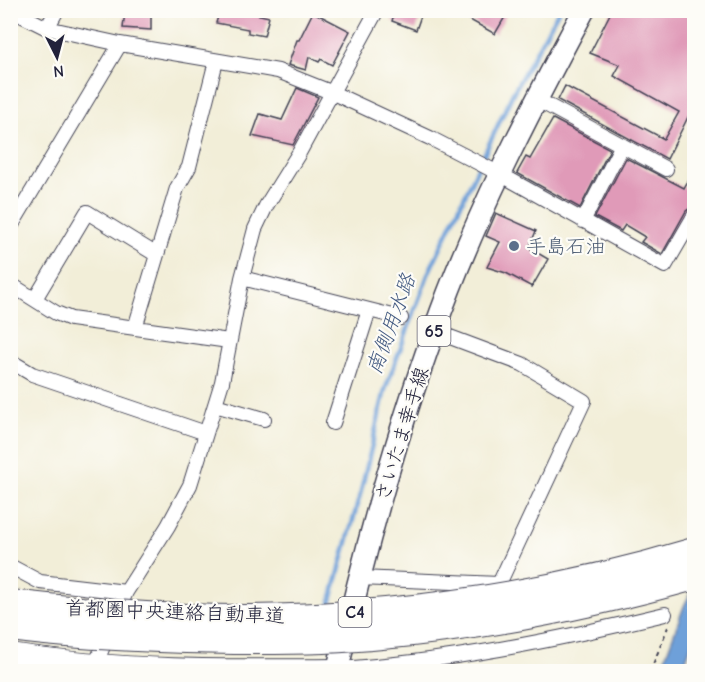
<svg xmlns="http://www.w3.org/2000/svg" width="705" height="682" font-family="'Comic Neue','Klee One',sans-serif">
<rect width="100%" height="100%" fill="#fdfcf7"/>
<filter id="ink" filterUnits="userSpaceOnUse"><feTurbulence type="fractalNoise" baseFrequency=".0167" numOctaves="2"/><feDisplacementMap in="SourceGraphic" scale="12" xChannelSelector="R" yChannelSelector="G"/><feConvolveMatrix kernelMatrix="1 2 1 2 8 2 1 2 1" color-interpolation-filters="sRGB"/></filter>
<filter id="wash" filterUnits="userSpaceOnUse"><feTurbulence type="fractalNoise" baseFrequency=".008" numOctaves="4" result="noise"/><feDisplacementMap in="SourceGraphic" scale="24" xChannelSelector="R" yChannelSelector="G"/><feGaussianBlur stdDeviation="1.35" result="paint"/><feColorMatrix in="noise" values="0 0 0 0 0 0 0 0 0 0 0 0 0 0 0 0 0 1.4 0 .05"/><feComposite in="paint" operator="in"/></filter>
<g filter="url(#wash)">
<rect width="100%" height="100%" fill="#f2eed8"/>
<path fill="#6ea0d9" stroke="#48618a" stroke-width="1.5" d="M694,586V637L682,671L660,672L684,606Z"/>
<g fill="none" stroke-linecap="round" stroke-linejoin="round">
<path stroke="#6ea0d9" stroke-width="4.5" d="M329,608L361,491L385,390L429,272L513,93L559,10"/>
</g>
<g id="blocks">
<path fill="#e09ab8" d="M220,10H252L251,13L269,17L264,36L248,33V29L216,23Z
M395,10H423L416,30L392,21Z
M452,10H509L495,34Z
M612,10H694V121L688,117L667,159L558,100L565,86L664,139L679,112L614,76L620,65L590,53Z
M125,12L151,15V30L123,28Z
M313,12L350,31L332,65L321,59L319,62L309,57L306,70L288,65L297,40H299Z
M297,88L318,97L293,145L252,136L260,114L282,120Z
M553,119L610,149L580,208L517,173L526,157L530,159Z
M626,158L684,188L694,170V205L686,211L662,254L641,242L645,237L625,225L621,231L595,217Z
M496,213L536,231L529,248L548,259L532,287L506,273L487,267L500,242L486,236Z"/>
</g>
</g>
<g filter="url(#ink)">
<use href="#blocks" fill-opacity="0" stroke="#414153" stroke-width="1.5"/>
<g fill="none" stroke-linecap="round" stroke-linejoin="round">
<g stroke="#414153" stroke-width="16">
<path id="street" d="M11,10L47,28L120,44L278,71L333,93L430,138L500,174L665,266L694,216
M47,28L57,10
M536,99L666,169
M583,221L622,145
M10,228L120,44
M242,278L401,318
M10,284L56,313L71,319L229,341
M35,299L87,212L157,255
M135,328L177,188L189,167L216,61
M10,361L32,374L206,433
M215,405L264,419
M333,423L369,310
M10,566L40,582L126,592
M360,578L499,584L584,401L522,364L434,331
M337,669C448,662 557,640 665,614
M93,670L126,592L168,526L190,485L222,382L242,278L255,229L266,206L299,153L377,10"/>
</g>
<g stroke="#414153" stroke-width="22">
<path id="secondary" d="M10,654C119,671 228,670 337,669"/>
</g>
<g stroke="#414153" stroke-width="24">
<path id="primary" d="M337,672C363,557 394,442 434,331C473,220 528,114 584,10"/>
</g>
<path stroke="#414153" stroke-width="2" stroke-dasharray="4.5 4.5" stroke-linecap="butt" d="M650,672L668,627"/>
<use href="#street" stroke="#fff" stroke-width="14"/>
<use href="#secondary" stroke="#fff" stroke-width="20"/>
<use href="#primary" stroke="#fff" stroke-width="21"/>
<g stroke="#414153" stroke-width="28" stroke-linecap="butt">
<path id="highway-bridge" d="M10,603C90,612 171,619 251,618C400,616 551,594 694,551
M10,628C60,635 110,637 160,639C234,642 308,643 382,636C488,627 593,605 694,577"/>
</g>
<use href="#highway-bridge" stroke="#fff" stroke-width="26"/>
</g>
</g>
<circle fill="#5c6f8a" stroke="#fdfcf7" stroke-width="2" cx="514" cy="246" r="6"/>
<g text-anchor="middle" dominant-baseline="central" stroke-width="4.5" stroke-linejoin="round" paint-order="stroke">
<g fill="#fdfcf7" stroke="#646373" stroke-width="1.5">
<rect x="417.5" y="316" width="33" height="30" rx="4.5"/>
<rect x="338.5" y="597" width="33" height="30" rx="4.5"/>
</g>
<g font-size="18" font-weight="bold" fill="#22223b">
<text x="434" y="331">65</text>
<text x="355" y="612">C4</text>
</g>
<g font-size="20" fill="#4e5e75" stroke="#fdfcf7" text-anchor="start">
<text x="526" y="246">手島石油</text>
</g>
<g font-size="20" fill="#22223b" stroke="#fdfcf7">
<text transform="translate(402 434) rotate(-73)">さいたま幸手線</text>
<text transform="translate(175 612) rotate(2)">首都圏中央連絡自動車道</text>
</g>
<g font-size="21" font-style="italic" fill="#445b82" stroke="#fdfcf7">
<text transform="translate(391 324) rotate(-70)">南側用水路</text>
</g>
</g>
<rect width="705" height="682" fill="none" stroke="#fdfcf7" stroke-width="36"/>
<g transform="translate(57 57) rotate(174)" stroke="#fdfcf7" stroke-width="4.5" paint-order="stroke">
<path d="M0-4.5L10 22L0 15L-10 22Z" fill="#22223b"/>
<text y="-9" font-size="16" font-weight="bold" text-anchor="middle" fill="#22223b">N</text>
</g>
</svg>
